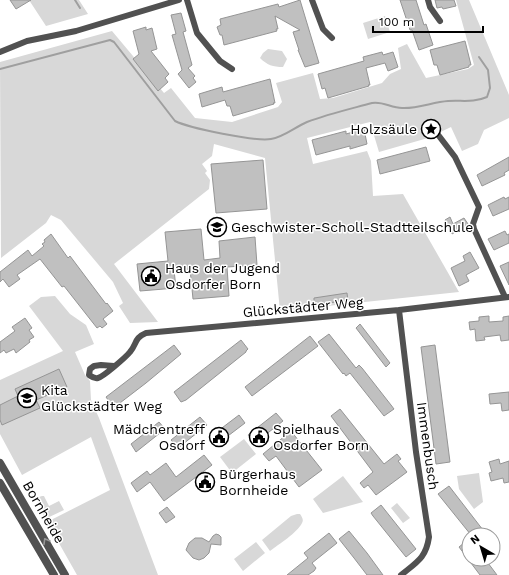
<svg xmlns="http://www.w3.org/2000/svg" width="509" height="575" font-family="'Work Sans',sans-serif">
<rect width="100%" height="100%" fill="#fff"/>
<path fill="#d8d8d8" d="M29,0H79L88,14L46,26Z
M456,0H469L509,95V118L484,130L478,144L462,151L451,127L428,138L379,152L370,122L307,138L313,164L367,151L371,161L373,196L403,194L459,292L280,311L265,158L214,144L212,156L202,164L207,171L205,173L210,180L209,189L114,264L158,322L130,323L119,306L123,303L113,282L61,220L51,215L46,223L1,258L0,62L112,31L164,93L171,88L195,118L232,122L278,107L282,102L276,83L313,73L320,99L333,98L382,83L390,74L401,69L398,48L407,44L426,78L468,69L474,65Z
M385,16L390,32L368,39L363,23Z
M268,49L282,51L287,59L283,67C273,67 267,65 260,58L263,53Z
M55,296L70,314L86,325L94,344L75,352L85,375L90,381L91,400L99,418L158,575H77L47,522L110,490L91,437L22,475L0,434V380L63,351L29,306L41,297Z
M244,439L256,454L232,473L220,457Z
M479,473L483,502L474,509L459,489L457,476Z
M343,476L363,502L323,513L313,499Z
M42,496H44L49,506L59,501L64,510L45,519L36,498Z
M397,503L410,518L403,523L391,508Z
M297,514H300C302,517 304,520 302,523C297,533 279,544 270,551L262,540L291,516Z
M256,542L265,553L243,571L234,559Z"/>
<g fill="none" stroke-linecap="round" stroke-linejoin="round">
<path stroke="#9f9f9f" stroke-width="2" d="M75,0L80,8
M0,69L110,40L114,42L175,121C189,128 256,142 271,139C284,137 295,127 307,122C328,114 350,109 372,103C383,101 391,108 402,108C417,109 433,102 448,101C462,100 473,103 487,97L490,88L488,70L479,57"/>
</g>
<path fill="#c0c0c0" stroke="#959595" d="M10,0H31L16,9Z
M300,0L319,63L305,67L298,50H299L293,32L300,30L275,16L278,29H276L277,31L224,45L222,35H220L217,27L221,25L220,19L278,4L279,7Z
M400,0H416L424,25L426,24L433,45L419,50L412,30H410Z
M435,0H454L456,6L443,9L442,7L437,8Z
M181,13L186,31L183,32L192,65L188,68L195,76L193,78L196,82L189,88L178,74L182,70L172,35L176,34L171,15Z
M146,27V30L152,28L157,49L151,51L169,74L165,78L168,82L158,91L133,59L139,54L133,31Z
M465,41L471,65H469V67L440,75L437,65H434L430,50Z
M382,52L383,55L393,52L398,67L388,71L385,63L366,68L370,85H368L369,86L328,98L325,88L322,89L318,74L364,61L363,57Z
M270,79L275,103H273L274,104L233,116L230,106H227L225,100L202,107L199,94L222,87L223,92Z
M364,129L367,144L350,149V146L316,155L312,140L346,131V134Z
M426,147L430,161L380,174L377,160Z
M509,157V170L504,173L505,175L482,186L477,175Z
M263,160L267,209L216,213L211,164Z
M504,197L505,199L509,197V209L493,216L488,205Z
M450,217L453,224L464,218L468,224L452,234L445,220Z
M201,229L204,260L220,258L219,241L255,237L257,265L227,267L229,296L193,299L190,269L174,270L176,288L140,291L137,264L168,261L165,232Z
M505,231L507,235L509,234V243L494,250L488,239Z
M51,234L68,258L70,256L106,304L107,303L113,311L103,319L107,324L102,328L100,326L97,328L64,286L62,287L40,259L17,275L20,279L9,287L3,279L0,282V272L28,250L32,256L44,246L42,244L45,242L44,240Z
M470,252L479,268L466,275L469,281L459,286L451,268L465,261L463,256Z
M509,262V285L500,266Z
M347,293L348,301L314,304V298Z
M489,316V322L503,321V317L509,316V340L501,341L500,335L484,337L485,340L476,341L475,329L470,330L469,322L479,321V317Z
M25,318L32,328L29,330L34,337L29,340L30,342L16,353L14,349L6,353L4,350L0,353V342L15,331L12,327Z
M360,324L390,363L386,367L356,328Z
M329,334L356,368L359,365L362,368L391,405L394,409L384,416L350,373L346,376L344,373L343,374L318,342Z
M310,336L318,346L252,396L245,387Z
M241,340L248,349L246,351V352L186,400L181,402L174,392Z
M174,345L181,354L146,383L116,406V405L113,407L106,397Z
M435,345L450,462L436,464L421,347Z
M59,369L67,387L36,400L40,408L2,425L0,420V405L18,396L15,389Z
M509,392V410L502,411L501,403L490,404L489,394Z
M340,409L384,464L397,454L401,459L398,461L407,472L376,495L368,485L364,488L360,483L373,472L331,416Z
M276,413L283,421L255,443L248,435Z
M239,415L245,423L216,445L210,437Z
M200,417L207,425L178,448L171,440Z
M159,422L165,429L136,452L131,444Z
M291,431L322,470L299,487L276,456L269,461L263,454Z
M204,455L212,465L164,501L150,482L137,492L131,483L147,471L150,475L166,463L176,477Z
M499,459L500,464L509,461V482L504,483L503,478L491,481L489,473L492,472L489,462Z
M449,486L483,530L476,535H471L438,494Z
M381,505L416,549L406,557L373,516L371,513Z
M167,507L175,517L166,523L159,513Z
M349,531L367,553L383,575H367L354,558L339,539Z
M329,533L337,543L312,563L316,568L314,571L308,575H287L308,558L304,553Z
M216,534L219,535L221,537V545L211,544L209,553L204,558L199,560L193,558L186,550L189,543L195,538H202L209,542L213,536Z
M469,539V559H485L497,575H480L459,547Z"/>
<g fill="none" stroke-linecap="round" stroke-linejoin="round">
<path stroke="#515151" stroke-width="6" d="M187,0L197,33L220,61L232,69
M312,0L323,29L332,38
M428,0L430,7L440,21
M0,52L27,41L76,31L179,0
M439,136L455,157L479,207L473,224L474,229L505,297
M399,310L416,452L429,537C426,558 417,562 401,575
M114,366L101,365L94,366L90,369L89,375C92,377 94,379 98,378C103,377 126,357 130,352C137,344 134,338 146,333L399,310L509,297"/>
<path stroke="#515151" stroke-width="8" d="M0,463L65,575
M0,483L54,575"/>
</g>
<defs><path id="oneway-chevron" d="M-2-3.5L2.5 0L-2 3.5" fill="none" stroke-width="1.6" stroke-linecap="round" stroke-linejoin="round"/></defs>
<use stroke="#979797" href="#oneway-chevron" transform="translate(46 541) rotate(-120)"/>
<defs>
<g id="sight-ring" transform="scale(1)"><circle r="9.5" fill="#fff" stroke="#000" stroke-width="1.5"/><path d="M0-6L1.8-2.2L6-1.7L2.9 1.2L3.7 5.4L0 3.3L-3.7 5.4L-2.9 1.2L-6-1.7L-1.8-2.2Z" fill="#000"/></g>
<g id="school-ring" transform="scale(1)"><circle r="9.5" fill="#fff" stroke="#000" stroke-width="1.5"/><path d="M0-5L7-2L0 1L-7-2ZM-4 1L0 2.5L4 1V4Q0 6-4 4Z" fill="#000"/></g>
<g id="civic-ring" transform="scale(1)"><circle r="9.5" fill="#fff" stroke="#000" stroke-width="1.5"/><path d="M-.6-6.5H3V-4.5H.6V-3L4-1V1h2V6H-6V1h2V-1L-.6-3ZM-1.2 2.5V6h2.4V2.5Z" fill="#000"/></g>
</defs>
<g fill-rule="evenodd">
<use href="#sight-ring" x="431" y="129"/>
<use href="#school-ring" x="217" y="227"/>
<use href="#civic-ring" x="151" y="276"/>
<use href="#school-ring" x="27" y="398"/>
<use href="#civic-ring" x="219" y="437"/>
<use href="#civic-ring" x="259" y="437"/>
<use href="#civic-ring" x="205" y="482"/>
</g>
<g text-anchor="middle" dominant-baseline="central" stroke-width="3" stroke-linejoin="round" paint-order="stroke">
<g font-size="14" fill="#000" stroke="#fff" text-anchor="start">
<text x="417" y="129" text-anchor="end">Holzsäule</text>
<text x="231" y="227">Geschwister-Scholl-Stadtteilschule</text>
<text x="165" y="268">Haus der Jugend<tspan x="165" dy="16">Osdorfer Born</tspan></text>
<text x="41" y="390">Kita<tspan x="41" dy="16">Glückstädter Weg</tspan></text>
<text x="205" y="429" text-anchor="end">Mädchentreff<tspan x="205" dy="16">Osdorf</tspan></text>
<text x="273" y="429">Spielhaus<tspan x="273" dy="16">Osdorfer Born</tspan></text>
<text x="219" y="474">Bürgerhaus<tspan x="219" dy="16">Bornheide</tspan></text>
</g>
<g font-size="14" fill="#000" stroke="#fff">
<text transform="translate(303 307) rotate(-5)">Glückstädter Weg</text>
<text transform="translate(428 446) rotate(82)">Immenbusch</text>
<text transform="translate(44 512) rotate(60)">Bornheide</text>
</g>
</g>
<g transform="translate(481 547) rotate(322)"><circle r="19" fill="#ffffff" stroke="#999999"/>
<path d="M0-3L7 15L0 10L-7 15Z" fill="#000000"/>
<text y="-6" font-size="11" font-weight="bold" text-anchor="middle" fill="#000000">N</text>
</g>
<path d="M373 26v6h110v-6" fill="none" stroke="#000000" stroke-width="2"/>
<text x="379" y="26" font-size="12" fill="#000000" stroke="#ffffff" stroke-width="3" paint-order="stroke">100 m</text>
</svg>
